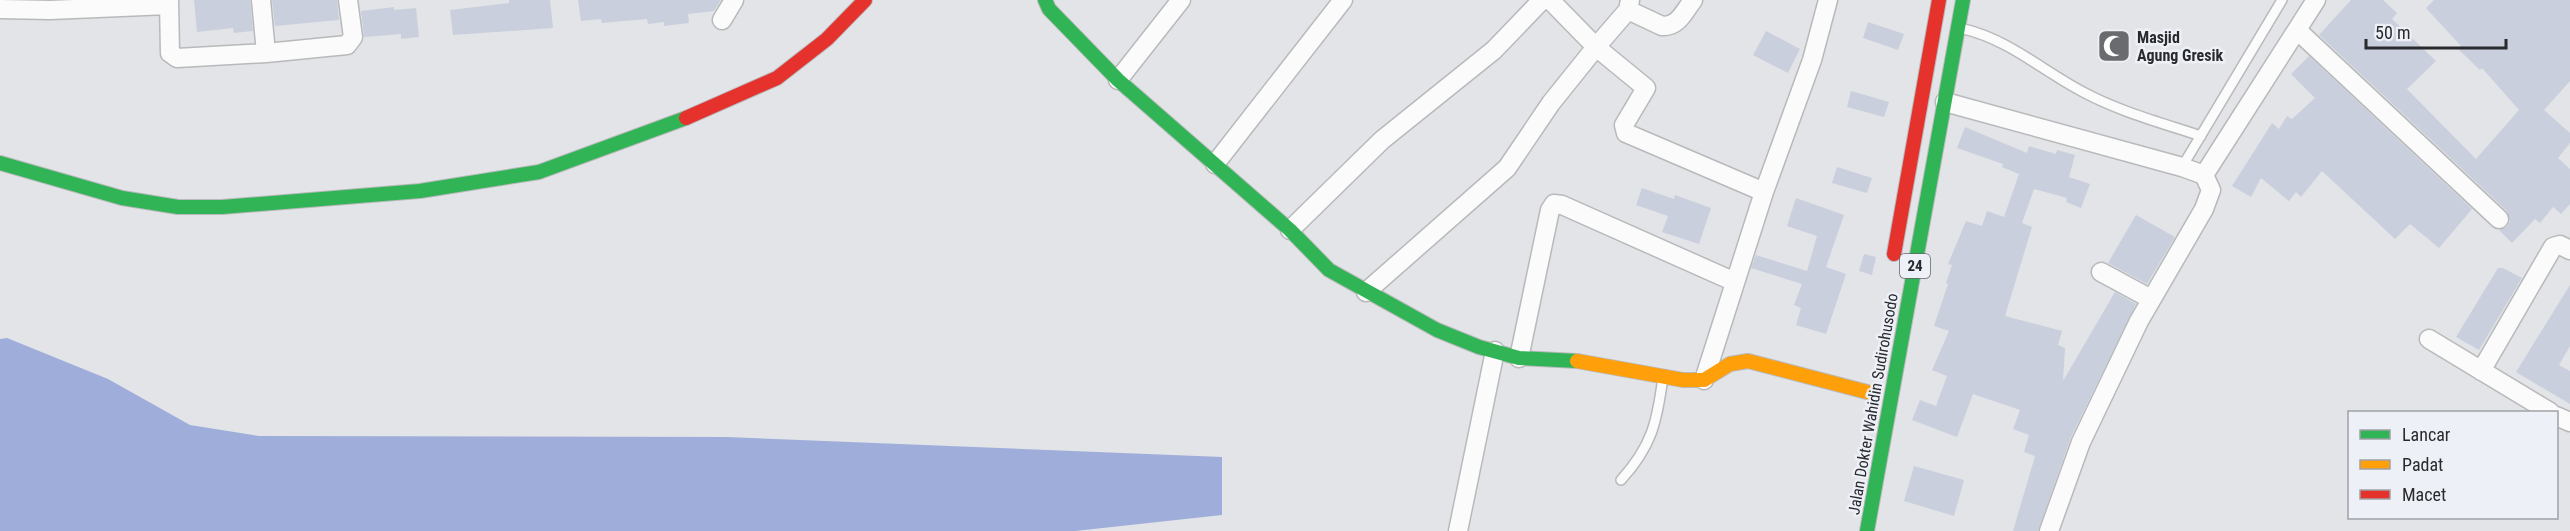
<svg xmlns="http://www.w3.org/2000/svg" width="2570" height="531" font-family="'Roboto Condensed',sans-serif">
<rect width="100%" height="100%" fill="#e2e4e7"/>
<path fill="#9fadda" d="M7,338L108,379L190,425L259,436L726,437L1222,457V515L1075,531H0V339Z"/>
<path fill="#cacfdd" d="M194,0H250L253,31L234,33L233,28L197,32Z
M272,0H337L339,20L275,26Z
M509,0H550L553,28L453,35L450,10L509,3Z
M578,0H721L714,11L688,14L689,23L664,26V22L648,24L647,19L602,23L601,19L581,21Z
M2351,0H2383L2397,13L2392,19L2436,61L2407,89L2476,159L2519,110L2482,68L2480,70L2458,49L2461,46L2426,8L2434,0H2570V81L2544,110L2570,133V143L2558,158L2570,169V204L2561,214L2553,207L2540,223L2535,219L2512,243L2499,230L2507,227L2510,222L2507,211L2319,35Z
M394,7V10L416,8L419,37L401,39V34L364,37L361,11Z
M1868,22L1904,34L1898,50L1863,38Z
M1766,31L1800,49L1788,73L1753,55Z
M2309,56L2472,209L2439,248L2410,224L2395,239L2322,171L2301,197L2296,192L2289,201L2261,178L2251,197L2232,186L2272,123L2279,129L2287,116L2292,119L2315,98L2291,74Z
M1851,91L1889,102L1884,117L1847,107Z
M1965,127L2027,153L2029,146L2056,154L2057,150L2075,155L2069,177L2090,184L2081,208L2066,202L2067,198L2034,189L2022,223L2032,227L2005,316L2062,331L2058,345L2065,348L2063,381L2115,292L2136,304L2071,437L2038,531H2013L2035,456L2024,452L2029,435L2013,429L2020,410L1973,394L1957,437L1912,420L1920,400L1936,406L1947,376L1932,370L1949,331L1934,326L1948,284L1946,283L1952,265L1948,264L1966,221L1982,226L1987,211L2004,217L2019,174L2002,167L2003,164L1957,148Z
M1837,167L1872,178L1867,193L1832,183Z
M1642,188L1674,199L1675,195L1711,208L1699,244L1662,232L1668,216L1636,205Z
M1796,198L1844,215L1826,267L1846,274L1826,334L1796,325L1801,308L1794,305L1802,284L1751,268L1756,255L1807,271L1817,236L1787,226Z
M2136,215L2175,237L2147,284L2108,263Z
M1864,254L1876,257L1872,275L1859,271Z
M2498,268H2503L2522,278L2479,350L2456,337Z
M2570,285V346L2559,365L2570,371V404L2516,372Z
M1914,466L1964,480L1954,516L1904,501Z"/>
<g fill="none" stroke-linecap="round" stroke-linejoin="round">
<g stroke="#b8b9bb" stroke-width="12">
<path id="lane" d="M1964,29C2010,40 2044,72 2085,93C2121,112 2162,123 2201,136
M2182,167L2282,0
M1621,480C1652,446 1657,422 1663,377"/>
</g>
<g stroke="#b8b9bb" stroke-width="21">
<path id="street" d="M169,0L170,53L177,58L266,53L347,45L353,37L348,0
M261,0L266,53
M1630,0L1628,10L1596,47L1646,88L1624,125L1626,133L1764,192
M0,9L50,10L169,5
M1628,10L1662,26C1678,27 1684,12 1693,0
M722,20L734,0
M2297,30L2499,219
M1118,80L1181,0
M1945,102L2182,167L2204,175L2211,190L2204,209L2139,321L2081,442L2049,531
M1215,164L1343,0
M2204,175L2316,0
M1290,230L1382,140L1494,50L1542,0
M2101,272L2151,299
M1366,292L1507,168L1551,103L1596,47L1550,0
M2429,339L2550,412
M1519,358L1550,210L1554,204L1562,205L1735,282
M2481,371L2553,247L2560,245L2570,250
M1704,380L1764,192L1812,60L1828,0
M2556,416L2570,422
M1458,531L1495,351"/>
</g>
<g stroke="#b8b9bb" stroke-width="16">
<path id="fast" d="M1045,0L1049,9L1118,80L1290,230L1329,270L1437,330L1479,347L1519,358L1577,361
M0,163L122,198L178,207H222L420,191L539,172L686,118
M1867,531L1963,0"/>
</g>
<g stroke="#b8b9bb" stroke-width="16">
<path id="slow" d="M1577,361L1683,380H1704L1730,364L1748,361L1871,393"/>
</g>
<g stroke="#b8b9bb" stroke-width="16">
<path id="jam" d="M686,118L777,78L827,39L865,0
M1894,254L1939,0"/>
</g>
<use href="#lane" stroke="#fbfbfb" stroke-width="9"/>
<use href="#street" stroke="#fbfbfb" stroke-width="18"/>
<use href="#fast" stroke="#30b455" stroke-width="14"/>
<use href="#slow" stroke="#ff9f0a" stroke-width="14"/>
<use href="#jam" stroke="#e5322d" stroke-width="14"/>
</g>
<defs>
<g id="mosque-square" transform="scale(1.725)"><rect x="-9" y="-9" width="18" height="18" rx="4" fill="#6a6b6e" stroke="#eef0f7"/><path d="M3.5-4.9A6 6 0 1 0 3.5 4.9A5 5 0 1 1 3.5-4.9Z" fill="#fff"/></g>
</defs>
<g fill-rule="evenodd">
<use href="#mosque-square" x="2114" y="46"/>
</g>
<g text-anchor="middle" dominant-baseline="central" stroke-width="5" stroke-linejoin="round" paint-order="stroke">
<rect fill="#eef0f7" stroke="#64656a" stroke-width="1.5" x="1900" y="254" width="30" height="24" rx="4.5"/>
<g font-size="15" font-weight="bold" fill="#292a2d">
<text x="1915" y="266">24</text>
</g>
<g font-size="16" font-weight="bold" fill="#292a2d" stroke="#eef0f7" text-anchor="start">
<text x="2137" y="37">Masjid<tspan x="2137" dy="18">Agung Gresik</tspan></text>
</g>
<g font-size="16" fill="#292a2d" stroke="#eef0f7">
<text transform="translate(1873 404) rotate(-80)">Jalan Dokter Wahidin Sudirohusodo</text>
</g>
</g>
<rect x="2348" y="411" width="210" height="108" fill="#eef0f7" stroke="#9fa1a6" stroke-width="1.5"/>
<rect x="2360" y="430" width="30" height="9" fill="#30b455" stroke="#9fa1a6" stroke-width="1.5"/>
<text x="2402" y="441" font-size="18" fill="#292a2d">Lancar</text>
<rect x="2360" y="460" width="30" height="9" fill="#ff9f0a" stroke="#9fa1a6" stroke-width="1.5"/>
<text x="2402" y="471" font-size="18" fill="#292a2d">Padat</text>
<rect x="2360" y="490" width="30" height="9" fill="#e5322d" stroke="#9fa1a6" stroke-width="1.5"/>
<text x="2402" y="501" font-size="18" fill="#292a2d">Macet</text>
<path d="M2366 39v9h140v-9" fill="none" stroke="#292a2d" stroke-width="3"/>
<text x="2375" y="39" font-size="18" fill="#292a2d" stroke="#eef0f7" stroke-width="4.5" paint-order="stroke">50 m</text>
</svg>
